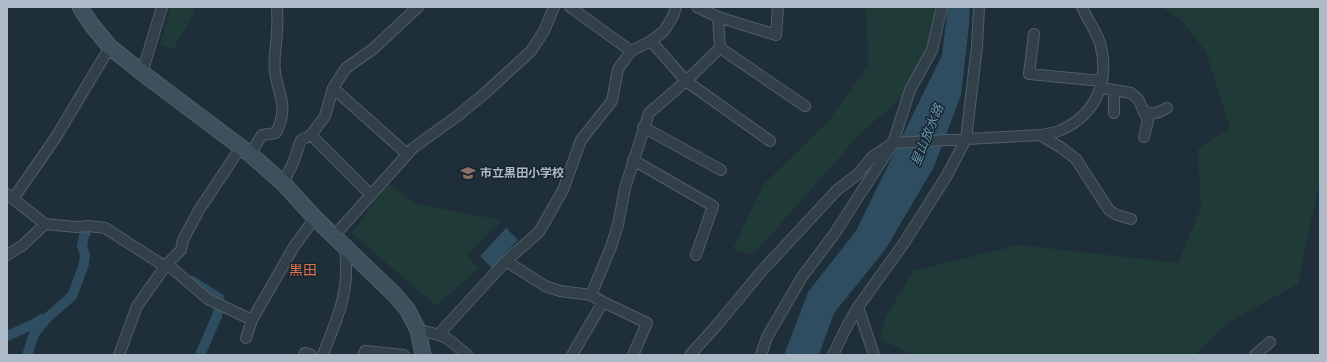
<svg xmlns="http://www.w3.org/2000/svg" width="1327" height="362" font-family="Raleway,'Noto Sans JP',sans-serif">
<rect width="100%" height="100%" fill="#1e2f39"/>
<path fill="#203a38" d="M170,7H195L193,14L173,49L160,45Z
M866,7H947L944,22L910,90L860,134L753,255L733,249L764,184L830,119L868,66Z
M1162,7H1320V179L1298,284L1227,323L1195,355H913L880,339L886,316L914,271L1019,245L1178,263L1201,208L1198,149L1230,128L1206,52L1181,20Z
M388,183L416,204L501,220L467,255L479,268L436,306L352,233Z"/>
<path fill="#2e4d60" d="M948,7H970L969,25L961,95L934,167L885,250L834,313L819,355H784L808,292L856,231L942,55Z
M506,228L518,240L492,268L480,256Z"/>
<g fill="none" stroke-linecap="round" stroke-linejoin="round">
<path stroke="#2e4d60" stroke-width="10" d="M192,281L219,298
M7,336L34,324L42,319
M27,355L34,334L47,318L72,296L84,264L85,255L82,246L84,236L86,233
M200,355L217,316L218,312"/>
<g stroke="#4f5e68" stroke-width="12">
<path id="street" d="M570,7L631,51
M697,7L718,17L776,35L778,7
M1034,34L1029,74L1102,81
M651,41L686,81L770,141
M720,48L805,106
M142,73L162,7
M333,88L407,154
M1102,88L1131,93L1138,99L1148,120L1144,137
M1143,110C1152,116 1158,113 1167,108
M1114,113V90
M643,127L721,170
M311,135L371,195
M1040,135L1060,147L1076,159L1109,210L1117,215L1131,219
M250,154L262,135L276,133C289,106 279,98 275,72C273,60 277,42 277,29C278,22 277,14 277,7
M633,160L713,206L696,255
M283,183L293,163L301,140L311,135L325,116L333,88L346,68L373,49L418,7
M7,194L45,224
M13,199L56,137L110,47
M334,236L413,148L456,117L483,95L531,51L544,31L554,7
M7,255L23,245L45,224L76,227L89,226L105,228L166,267
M506,261L545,286L560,291L591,295
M167,264L208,299L252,320L295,245L315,218
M603,302L647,323L633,355
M418,330C445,335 447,337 467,355
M439,334L506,261L539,232L563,190L581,140L612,101L618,69L631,51L651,41L664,31L673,16L676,7
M246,338L252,320
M119,355L137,306L167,264L181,250L183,240L199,210L241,147
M304,355L305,353L311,355
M323,355C331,333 342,310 345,286C347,273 346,259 345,246
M363,355L365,351L404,355
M572,355L603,302L591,295L611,247L618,225L625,188L649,113L686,81L720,48L718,17
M690,355L717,325L760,273L837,190L858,174L872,157L893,143L1040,135C1047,134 1055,133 1061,130C1097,114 1110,80 1100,43C1096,31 1087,19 1082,7
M761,355L767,337L802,277L835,233L893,143L910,90L932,50L942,7
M833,355L846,328L858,307
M874,355L858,307L904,243L946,177L966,139L977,46L979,7
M1255,355L1270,342"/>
</g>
<g stroke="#4f5e68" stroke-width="17">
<path id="secondary" d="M80,7L91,24L110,47L149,78L250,154L283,183L315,218L394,294L407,309L418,330L423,355"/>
</g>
<use href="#street" stroke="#32404a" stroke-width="10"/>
<use href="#secondary" stroke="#3f505d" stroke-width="15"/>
</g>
<defs>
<g id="school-bare" transform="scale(1.2)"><path d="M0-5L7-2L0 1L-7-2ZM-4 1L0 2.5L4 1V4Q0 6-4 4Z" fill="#8d6e63" stroke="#17252e" stroke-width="2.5" paint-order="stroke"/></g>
</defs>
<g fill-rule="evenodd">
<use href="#school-bare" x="468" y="173"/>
</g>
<g text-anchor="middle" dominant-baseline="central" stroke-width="3" stroke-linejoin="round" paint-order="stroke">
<g font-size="12" font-weight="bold" fill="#acbbc7" stroke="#17252e" text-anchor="start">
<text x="480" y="173">市立黒田小学校</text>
</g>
<g font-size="13" font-style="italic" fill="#6994ad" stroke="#17252e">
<text transform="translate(927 135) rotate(-68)">星山放水路</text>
</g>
<g font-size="14" fill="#dd7150" stroke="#17252e">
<text x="303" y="270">黒田</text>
</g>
</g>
<rect width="1327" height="362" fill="none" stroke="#acbbc7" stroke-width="16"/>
</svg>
